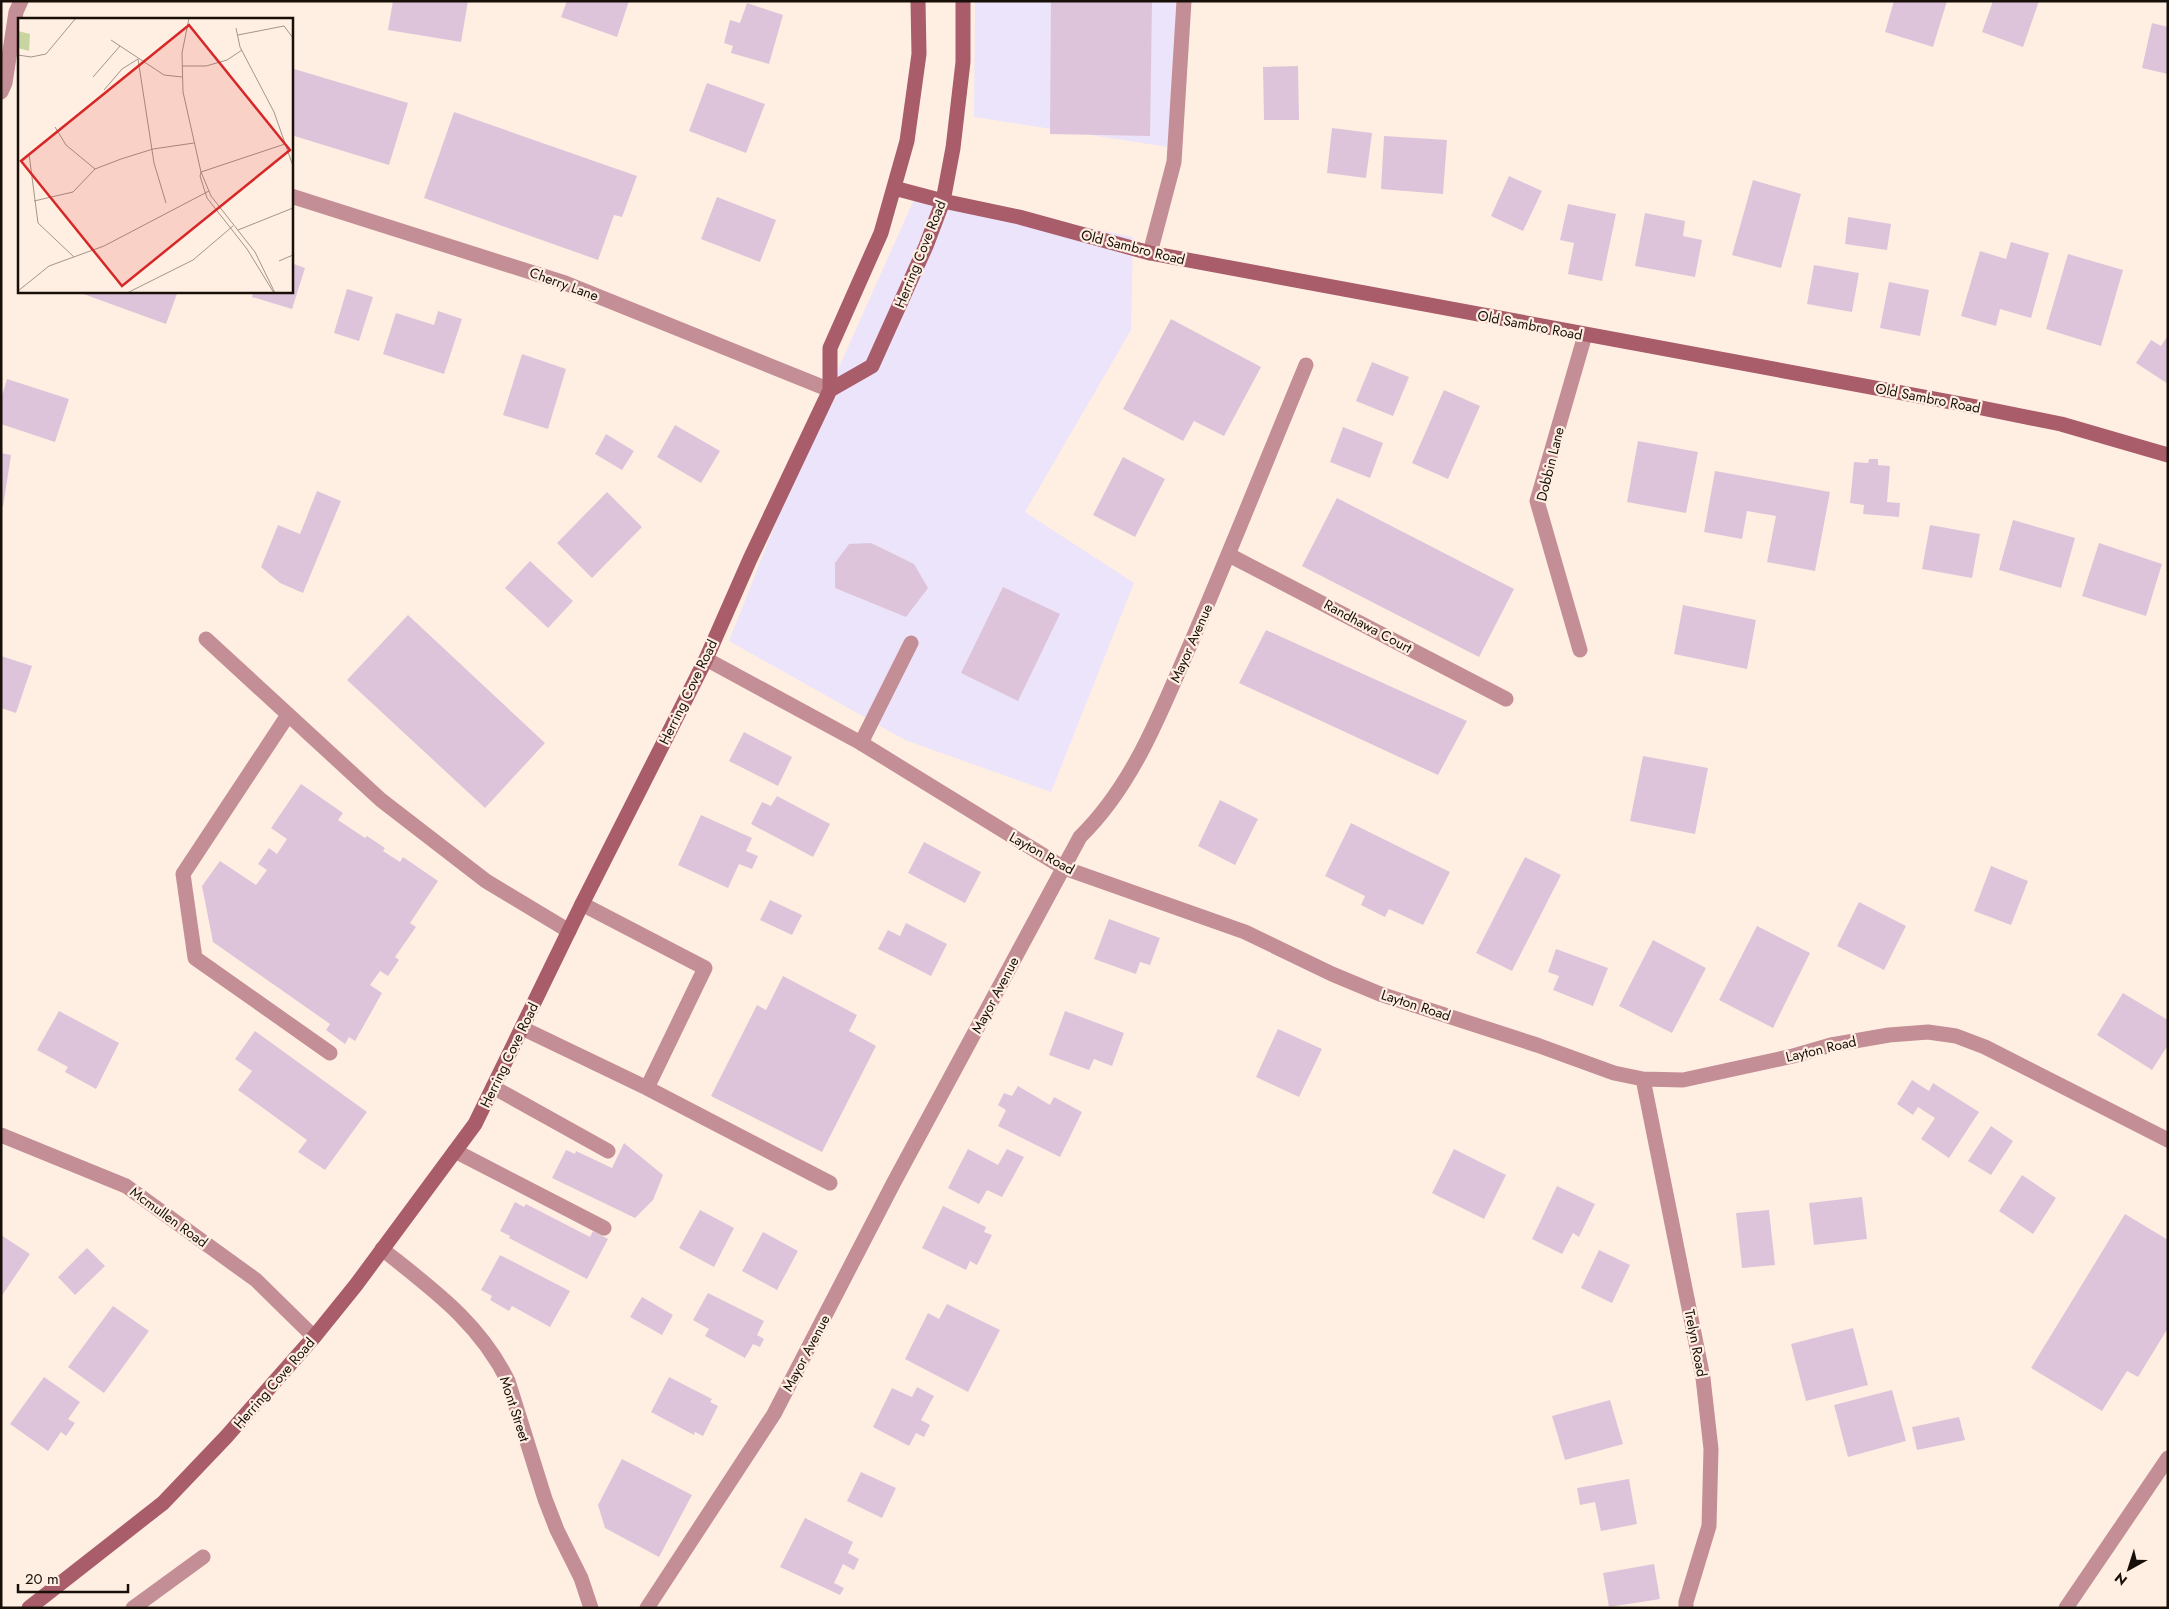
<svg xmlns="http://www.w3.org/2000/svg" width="2169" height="1609" font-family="Jost,sans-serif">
<rect width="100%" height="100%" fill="#ffefe2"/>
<path fill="#ebe4fa" d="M975,1H1188L1168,147L974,117Z
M917,193L1133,237L1131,330L1025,512L1134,583L1051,792L905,740L729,641L822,405Z"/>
<path fill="#dec4da" d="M393,1H468L461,42L388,30Z
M567,1H629L617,37L561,17Z
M1051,1L1152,2L1150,136L1050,134Z
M1894,1H1947L1933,47L1885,32Z
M1993,1H2039L2023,47L1982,32Z
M747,3L783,15L769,64L731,53L733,46L724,43L730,20L740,23Z
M2152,23L2168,27V74L2142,68Z
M1298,66L1299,120H1264L1263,67Z
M291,68L408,103L389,165L291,135Z
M707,83L765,104L746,153L689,131Z
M454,112L637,176L622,217L614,215L598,260L424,198Z
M1332,128L1372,133L1366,178L1327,173Z
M1384,136L1447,140L1443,194L1381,189Z
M1509,176L1542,191L1523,231L1491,216Z
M1753,180L1801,194L1781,268L1732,255Z
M717,197L776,220L760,262L701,239Z
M1568,204L1616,214L1602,281L1568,274L1574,243L1560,240Z
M1645,213L1685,221L1683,236L1702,240L1695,277L1635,266Z
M1848,217L1891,224L1887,250L1845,244Z
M2011,242L2049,253L2031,318L2000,309L1996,326L1961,316L1980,251L2006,259Z
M2068,254L2123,270L2101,346L2046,329Z
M291,263L305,268L292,309L252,297L254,291H291Z
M1814,265L1859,273L1852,312L1807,304Z
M1889,282L1929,290L1920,336L1880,328Z
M347,289L373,297L359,341L334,333Z
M75,291H178L166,324Z
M438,311L462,319L444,374L383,354L396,313L434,325Z
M1171,319L1261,367L1224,436L1194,421L1183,441L1123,409Z
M2168,335V384L2136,363L2151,340L2161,346Z
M522,354L566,369L548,429L503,415Z
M1372,362L1409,377L1393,416L1356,401Z
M7,379L69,399L55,442L1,424V399Z
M1444,390L1480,406L1448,479L1412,463Z
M675,425L720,451L701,483L657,457Z
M1343,427L1383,443L1370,478L1330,462Z
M606,434L634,451L622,470L595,454Z
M1638,441L1698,452L1686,513L1627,502Z
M1,453L11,455L3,507L1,506Z
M1123,457L1165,479L1135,537L1093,515Z
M1869,459H1878V465L1890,466L1887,502L1900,503L1899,517L1863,514L1864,505L1850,503L1854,462L1868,463Z
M1715,471L1830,492L1815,571L1767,562L1776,516L1747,511L1742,539L1704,532Z
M317,491L341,501L303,593L280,583L261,567L278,525L300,534Z
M607,492L642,527L592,578L557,543Z
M1337,498L1514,589L1479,657L1302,566Z
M2013,520L2075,538L2061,588L1999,570Z
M1930,525L1980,534L1972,578L1922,569Z
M871,543L914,564L928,588L906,617L835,588V563L849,544Z
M2099,543L2162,564L2146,616L2082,596Z
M530,561L573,601L548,628L505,588Z
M1003,587L1060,614L1018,701L961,673Z
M1683,605L1756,620L1747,669L1674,654Z
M408,615L545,743L485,808L347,680Z
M1266,630L1467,721L1438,775L1239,683Z
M1,656L32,666L16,713L1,708Z
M744,732L792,757L778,786L729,761Z
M1643,756L1708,768L1695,834L1630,821Z
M301,784L343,813L338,820L365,838L367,836L385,848L383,851L400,862L403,857L438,881L410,923L416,927L395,957L399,960L388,976L380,971L370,985L382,993L355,1041L349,1037L345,1044L326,1030L330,1024L213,942L202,886L220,861L256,885L267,870L258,864L269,848L277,854L287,839L271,828Z
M777,796L830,824L813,857L751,824L762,802L771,806Z
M1220,800L1258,819L1235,865L1198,846Z
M701,815L752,838L746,851L758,856L752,869L739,864L728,888L678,865Z
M1351,823L1450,872L1423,925L1389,909L1385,917L1361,905L1365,896L1325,876Z
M924,842L981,872L965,903L908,873Z
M1525,857L1561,875L1512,971L1476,953Z
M1991,866L2028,881L2011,925L1974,911Z
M770,900L802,915L792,935L760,920Z
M1859,902L1906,926L1884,970L1837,946Z
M1109,919L1160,938L1150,965L1140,962L1136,974L1094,959Z
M906,923L947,944L931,976L878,949L888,930L900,936Z
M1757,926L1810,953L1773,1028L1719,1000Z
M1653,940L1706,968L1672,1033L1619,1006Z
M1556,949L1608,968L1593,1006L1553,990L1559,976L1548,972Z
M783,976L857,1015L849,1031L876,1046L822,1152L711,1096L757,1005L766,1010Z
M2123,993L2168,1020V1045L2152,1070L2097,1035Z
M59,1011L119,1043L96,1089L65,1072L68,1067L37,1050Z
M1065,1011L1124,1033L1112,1066L1094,1059L1089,1070L1049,1055Z
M1278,1029L1322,1049L1299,1097L1256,1077Z
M255,1031L367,1112L325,1170L298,1152L307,1140L238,1090L252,1071L235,1059Z
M1912,1080L1929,1091L1933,1083L1979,1112L1949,1158L1921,1139L1935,1118L1918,1107L1913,1115L1897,1104Z
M1018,1086L1050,1105L1054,1097L1082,1112L1060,1157L998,1126L1006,1110L998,1105L1004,1093L1012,1096Z
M1991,1126L2013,1141L1991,1175L1968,1161Z
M624,1143L663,1175L653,1200L635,1218L552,1178L566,1150L575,1154L576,1151L612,1168Z
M968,1149L998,1165L1007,1149L1024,1157L1002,1197L987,1190L979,1204L948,1188Z
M1454,1149L1506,1175L1484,1219L1432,1193Z
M2022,1175L2056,1198L2033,1234L1999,1211Z
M1557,1186L1595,1204L1579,1237L1573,1233L1562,1254L1532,1239Z
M1862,1197L1867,1239L1814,1245L1809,1203Z
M515,1202L524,1207L526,1204L590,1237L593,1231L608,1239L587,1279L509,1238L510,1236L500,1231Z
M943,1206L986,1227L984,1232L992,1235L977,1265L970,1261L966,1270L922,1248Z
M700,1210L734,1228L714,1267L679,1248Z
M1769,1210L1775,1265L1742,1268L1736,1213Z
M2125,1214L2168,1240V1328L2138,1377L2127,1371L2102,1411L2031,1368Z
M763,1232L798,1251L777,1290L742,1271Z
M1,1235L30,1254L1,1297Z
M87,1248L105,1266L75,1295L58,1277Z
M1599,1250L1630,1265L1612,1303L1581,1288Z
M500,1255L570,1291L550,1327L512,1306L509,1311L490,1300L492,1296L481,1290Z
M708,1293L764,1321L757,1335L764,1339L760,1347L753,1344L745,1358L705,1336L709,1329L693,1320Z
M642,1297L673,1315L662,1335L630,1317Z
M947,1304L1000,1330L968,1392L905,1359L928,1313L939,1319Z
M113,1306L149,1331L104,1393L68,1367Z
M1853,1328L1868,1385L1806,1401L1791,1344Z
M44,1377L80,1402L68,1419L75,1423L66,1436L61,1432L48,1451L10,1424Z
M669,1377L712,1399L710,1402L718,1406L703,1436L695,1432L694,1435L651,1412Z
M917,1387L934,1396L921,1420L930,1425L924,1437L916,1433L909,1446L873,1427L892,1388L912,1397Z
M1892,1390L1906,1441L1848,1457L1834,1405Z
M1610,1400L1623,1444L1565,1460L1552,1416Z
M1959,1417L1965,1440L1917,1450L1912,1427Z
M622,1459L692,1495L659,1557L605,1528L598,1505Z
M861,1472L896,1488L882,1518L847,1501Z
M1629,1479L1637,1524L1601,1531L1595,1502L1580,1505L1577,1488Z
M805,1518L853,1542L848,1553L859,1559L854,1570L843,1564L834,1583L844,1588L840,1595L780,1567Z
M1654,1564L1660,1599L1609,1607L1603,1573Z"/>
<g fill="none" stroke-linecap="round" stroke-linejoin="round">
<path stroke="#c48e96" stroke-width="15" d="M1150,253L1174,162L1184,1
M1229,555L1506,699
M206,639L381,800L486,881L569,931
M1580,650L1537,501L1585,335
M288,715L183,874L195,958L330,1053
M861,743L911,643
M582,904L705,968L647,1088
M522,1028L647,1088L830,1183
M493,1087L608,1151
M455,1151L604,1228
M133,1608L203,1557"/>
<path stroke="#c48e96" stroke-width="15" d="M1,92L5,83L16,12L21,1
M291,196L565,283L830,390
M706,659L861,743L1064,868L1245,932L1332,974L1380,994L1537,1045L1614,1073L1643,1079L1683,1080L1793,1056L1831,1045L1889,1035L1928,1032L1956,1036L1985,1047L2168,1140
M1643,1079L1703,1378L1711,1449L1709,1526L1686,1602V1608
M1,1135L126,1186L256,1280L314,1337
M382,1249C432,1289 479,1322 508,1381L545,1499L557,1530L581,1578L591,1608
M647,1608L774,1414L893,1184L1080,837C1134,784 1160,713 1190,645C1230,552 1267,459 1306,365
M2066,1608L2168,1458"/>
<path stroke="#a95c6a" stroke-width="15" d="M894,188L943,201L1019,217L1150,253L1967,405L2061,424L2168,455
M830,390L872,366L926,246L943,201L953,148L963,62V1
M29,1608L163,1503L226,1437L314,1337L356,1285L475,1124L582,904L706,659L750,559L830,390V348L881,233L907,141L919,54L918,1"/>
</g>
<g text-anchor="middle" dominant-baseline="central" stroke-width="4.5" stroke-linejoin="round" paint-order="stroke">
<g font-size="14" fill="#180f08" stroke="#ffefe2">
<text transform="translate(1133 247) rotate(14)">Old Sambro Road</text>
<text transform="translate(920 254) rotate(-68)">Herring Cove Road</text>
<text transform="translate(564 284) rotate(20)">Cherry Lane</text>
<text transform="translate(1530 325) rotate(11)">Old Sambro Road</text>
<text transform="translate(1928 398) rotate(11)">Old Sambro Road</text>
<text transform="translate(1550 464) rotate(-76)">Dobbin Lane</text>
<text transform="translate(1368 626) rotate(28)">Randhawa Court</text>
<text transform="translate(1191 643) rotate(-66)">Mayor Avenue</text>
<text transform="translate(688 692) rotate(-64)">Herring Cove Road</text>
<text transform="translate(1042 853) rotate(29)">Layton Road</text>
<text transform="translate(995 995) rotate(-62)">Mayor Avenue</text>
<text transform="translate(1416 1005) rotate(18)">Layton Road</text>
<text transform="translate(1821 1049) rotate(-13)">Layton Road</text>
<text transform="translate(509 1055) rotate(-64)">Herring Cove Road</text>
<text transform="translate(169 1217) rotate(36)">Mcmullen Road</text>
<text transform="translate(1696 1343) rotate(79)">Trelyn Road</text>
<text transform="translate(806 1353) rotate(-62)">Mayor Avenue</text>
<text transform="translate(274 1383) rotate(-49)">Herring Cove Road</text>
<text transform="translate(515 1409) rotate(72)">Mont Street</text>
</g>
</g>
<g transform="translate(18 18)">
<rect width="275" height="275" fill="#ffefe2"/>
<path d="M0,13L12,16L11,33L0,30Z" fill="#c9d5a0"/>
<path fill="none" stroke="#a3958b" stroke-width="1" d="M171,0L164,35L165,74L183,154L193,178L237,234L257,275M218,10L222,29L256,94L275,148M220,17L266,8L275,20M93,22L146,57L164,59M0,37L13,39L28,36L58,0M120,41L136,145L148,185M164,48H188L209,42L224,32M75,59L102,28M86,72L104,51L120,41M37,109L48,127L77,151M11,136L20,205L56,239M183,154L267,126M183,154L182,158L189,180L229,231L256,275M16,183L55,174L77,151L103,141L135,131L176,125M220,212L275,190M261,243L275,237M0,273L31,248L86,228L191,173M109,275L175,242L215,208"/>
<path fill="#d62828" fill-opacity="0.15" stroke="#d62828" stroke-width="2.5" d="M171,7L272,132L104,268L3,143Z"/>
<rect width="275" height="275" fill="none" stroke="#180f08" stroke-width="2.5"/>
</g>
<rect width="2169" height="1609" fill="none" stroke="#180f08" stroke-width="5"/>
<g transform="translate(2129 1569) rotate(219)" stroke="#ffefe2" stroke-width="4" paint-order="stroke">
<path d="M0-4L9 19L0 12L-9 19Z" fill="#180f08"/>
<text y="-8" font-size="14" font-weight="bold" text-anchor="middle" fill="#180f08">N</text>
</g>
<path d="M18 1584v8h110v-8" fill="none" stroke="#180f08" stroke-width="2.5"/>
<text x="25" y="1584" font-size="15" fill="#180f08" stroke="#ffefe2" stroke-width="4" paint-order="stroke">20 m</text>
</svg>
